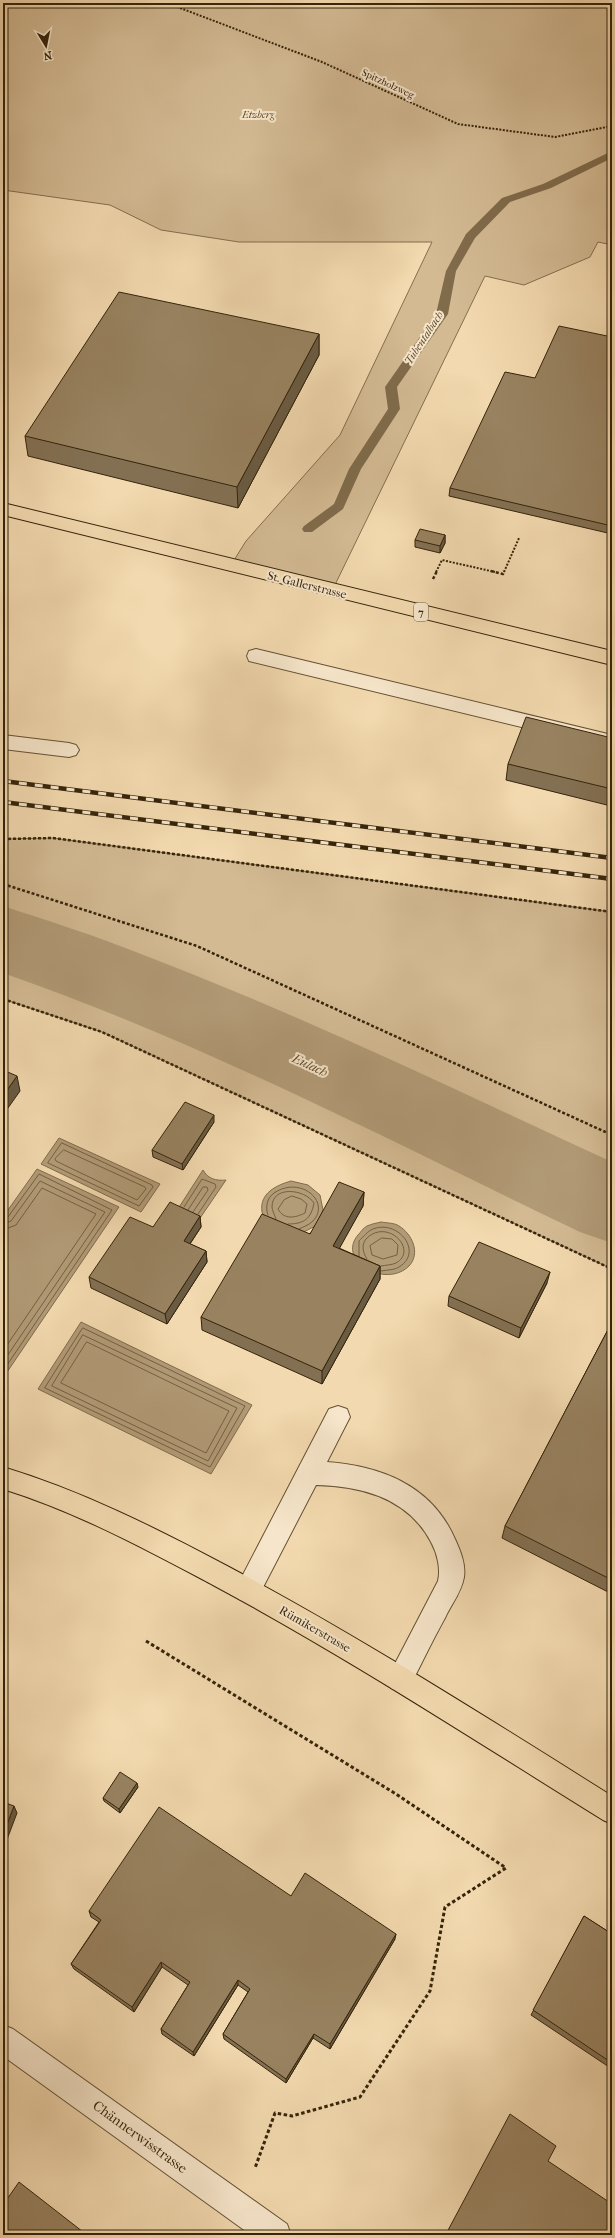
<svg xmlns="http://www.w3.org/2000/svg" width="615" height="2238" font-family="'IM FELL French Canon',serif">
<rect width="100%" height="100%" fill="#f3d9af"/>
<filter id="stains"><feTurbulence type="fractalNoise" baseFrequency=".005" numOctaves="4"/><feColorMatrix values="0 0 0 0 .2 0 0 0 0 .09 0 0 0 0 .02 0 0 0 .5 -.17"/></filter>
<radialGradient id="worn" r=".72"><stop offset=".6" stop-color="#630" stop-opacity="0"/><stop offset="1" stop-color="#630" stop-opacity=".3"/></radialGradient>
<path fill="#d3ba93" stroke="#846f4e" d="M3,3H612V245L598,242L590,257L524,285L485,276L332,591L231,565L246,541L340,435L432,242H239L161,230L110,205L3,190Z
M53,838L612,912V1269L102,1032L3,999V839Z"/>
<path fill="#b29b77" stroke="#806b4b" d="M59,1138L160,1184L141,1212L41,1164Z
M37,1169L119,1207L3,1378V1217Z
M203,1170C208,1179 216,1181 226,1180L196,1224L174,1215Z
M291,1181L308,1185L320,1195L323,1210L317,1225L302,1233L270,1226C268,1222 263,1216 262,1212C259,1193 277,1185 291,1181Z
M381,1222C387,1223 395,1223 399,1226C412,1234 421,1253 409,1266C386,1289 336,1261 358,1235C361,1232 363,1228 367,1226C371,1224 377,1223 381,1222Z
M81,1322L252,1405L211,1474L38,1389Z"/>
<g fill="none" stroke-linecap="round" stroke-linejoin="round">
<path stroke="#746040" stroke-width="1" d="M62,1143L152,1185L153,1187L139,1206L48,1163Z
M64,1150L145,1187L146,1189L137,1200L56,1161L55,1159Z
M292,1196L301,1199L307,1204L305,1213C295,1218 284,1220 278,1209L284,1200Z
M184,1207L202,1179L215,1184L216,1187L198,1214
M188,1210L203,1187H207L208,1190L193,1212
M268,1215C265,1207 267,1198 274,1193C301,1175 331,1202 313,1221C309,1225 303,1227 299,1229
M3,1219L8,1217L39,1174L112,1210L3,1371
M276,1219C275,1216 272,1210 272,1207C272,1185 305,1189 314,1203C311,1219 304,1224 288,1224
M3,1224L11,1221L40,1181L105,1212L3,1362
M3,1230L16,1225L42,1188L96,1214L3,1351
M382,1238L392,1239L398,1245L397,1255L383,1259L372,1255L370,1246Z
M359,1256V1241C363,1237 368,1231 373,1229C398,1219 424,1252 399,1267C395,1270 386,1270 381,1271
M367,1259C363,1253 361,1245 366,1239C387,1217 419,1250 396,1263C392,1265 386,1265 381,1266
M83,1328L245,1406L210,1467L45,1388Z
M83,1335L237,1408L208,1461L52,1386Z
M87,1342L229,1411L206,1453L61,1383Z"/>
<path fill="#806b4b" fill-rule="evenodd" d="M612,151V158L551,188L510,202L475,238L456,271L448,314L397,387L400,409L361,469L343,509L312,532H304L302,529L304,526L334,504L349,469L388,409L385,387L436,314L446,271L466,234L502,198L543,184Z
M100,951L105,953L119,978L117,982L112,984L107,982L93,957L95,953Z"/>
<path fill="#b29b77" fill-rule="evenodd" d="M3,906C49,921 96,936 141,954C301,1015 456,1090 612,1162V1243L580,1232C390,1141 202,1042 3,973Z"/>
<g stroke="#645133" stroke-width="2">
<path id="minor" d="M256,649L612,735V749L249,661L247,656L249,651Z
M3,735L69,743L76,745L79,750L76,755L69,757L3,749Z
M338,1406L347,1409L350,1417L327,1462C382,1466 432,1486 455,1539C460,1550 466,1564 464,1577C462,1591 451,1605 445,1618C432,1641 421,1665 409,1688L400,1692L391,1688L387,1679L438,1581C441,1568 437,1553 431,1542C408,1498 362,1486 316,1485L257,1599L248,1602L239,1599L235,1590L329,1409Z
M3,2025L13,2029L287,2224L291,2235H251L3,2056Z"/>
</g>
<g stroke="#35240a" stroke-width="2">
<path id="major" d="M3,503L612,651V665L3,515Z
M3,1467C82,1491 156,1528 229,1567C360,1637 486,1717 612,1796V1824L603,1820C474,1740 347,1657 213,1585C145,1549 77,1512 3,1489Z"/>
</g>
<path stroke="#35240a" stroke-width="2" stroke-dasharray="2 1.5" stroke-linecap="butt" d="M167,3L322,62L458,124L555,137L612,126
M436,572L442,560L495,572
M504,572L519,538"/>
<path stroke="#35240a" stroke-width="2.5" stroke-dasharray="3 2" stroke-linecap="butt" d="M491,571L503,574L504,571
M433,579L437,571
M3,839L53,838L612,912
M3,884L197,946L612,1135
M3,999L102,1032L612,1269"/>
<path stroke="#35240a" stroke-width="3" stroke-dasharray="3.5 2.5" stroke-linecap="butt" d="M146,1641L396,1794L506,1868L445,1907L430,1991L360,2097L292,2116L275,2113L255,2168"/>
<use href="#minor" fill="#f7e6cb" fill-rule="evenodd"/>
<use href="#major" fill="#f3d9af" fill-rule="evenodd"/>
<g stroke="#35240a" stroke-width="4.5">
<path id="rail" d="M3,781L612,858
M3,802L612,879"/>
</g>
<use href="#rail" stroke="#f7e6cb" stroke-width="3" stroke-dasharray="8" stroke-linecap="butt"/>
</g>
<path fill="#837053" stroke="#35240a" d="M319,334V355L238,508L28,456L25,436Z
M612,337V534L449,496L450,488L535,378Z
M445,535V543L440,553L415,547V540Z
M612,738V802L611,806L506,780L508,764Z
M214,1122L183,1170L153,1157L152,1150Z
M364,1192L363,1206L339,1248L380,1266V1279L322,1384L202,1330L201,1317Z
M200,1216L201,1227L190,1244L206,1251L207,1262L167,1324L91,1288L89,1277L153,1227Z
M547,1283L519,1338L448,1306L449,1296Z
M612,1322V1594L502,1538L505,1526Z
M138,1787L120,1813L104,1801L103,1798Z
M291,1896L395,1939L330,2049L313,2038L286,2083L224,2039L223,2034L248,1992L238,1985L194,2056L162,2034L161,2029L188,1985L162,1967L134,2012L74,1969L71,1964L99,1922L91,1917L89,1911Z
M584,1916L612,1934V2069L531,2015Z"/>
<path fill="#6a5b43" stroke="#35240a" d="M319,334V355L238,508L237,487Z
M445,535V543L440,553V546Z
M17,1076L20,1091L3,1115V1096Z
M214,1115V1122L183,1170L182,1164Z
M364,1192L363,1206L333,1260V1246Z
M200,1216L201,1227L185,1251L184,1241Z
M206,1251L207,1262L167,1324L165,1314Z
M380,1266V1279L322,1384V1371Z
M550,1272L547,1283L519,1338L521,1328Z
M137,1783L138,1787L120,1813L119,1809Z
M14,1806L17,1813L3,1850V1835Z
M396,1934L395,1939L330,2049V2044Z
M161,1962L162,1967L134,2012L132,2007Z
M238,1980V1985L194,2056L193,2052Z
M314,2034L313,2038L286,2083V2079Z"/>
<path fill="#988260" stroke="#35240a" d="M119,292L319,334L237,487L25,436Z
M559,326L612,337V526L450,488L505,372L535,378Z
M420,529L445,535L440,546L415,540Z
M526,717L612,738V789L508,764Z
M3,1070L17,1076L3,1096Z
M185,1102L214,1115L182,1164L152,1150Z
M339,1182L364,1192L333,1246L380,1266L322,1371L201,1317L262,1214L310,1234Z
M170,1202L200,1216L184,1241L206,1251L165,1314L89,1277L130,1217L153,1227Z
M479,1242L550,1272L521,1328L449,1296Z
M612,1322V1580L505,1526Z
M120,1772L137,1783L119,1809L103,1798Z
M3,1802L14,1806L3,1835Z
M159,1807L291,1896L305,1873L396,1934L330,2044L314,2034L286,2079L223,2034L250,1989L238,1980L193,2052L161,2029L190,1982L161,1962L132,2007L71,1964L101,1920L89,1911Z
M584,1916L612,1934V2063L533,2010Z
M510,2114L556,2146L548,2161L612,2204V2228L608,2235H447L446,2234Z
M19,2182L87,2235H3V2205Z"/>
<g text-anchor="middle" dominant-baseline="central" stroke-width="4" stroke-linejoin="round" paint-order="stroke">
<g font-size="10" fill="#35240a" stroke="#f7e6cb">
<text transform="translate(388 84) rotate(25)">Spitzholzweg</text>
</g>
<g font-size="10" font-style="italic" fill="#5c4a2c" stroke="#f7e6cb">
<text x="258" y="115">Etzberg</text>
</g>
<g font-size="11" font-style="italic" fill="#5a482b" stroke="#f7e6cb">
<text transform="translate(424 338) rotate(-57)">Tubentalbach</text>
</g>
<rect fill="#f7e6cb" stroke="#6f5e44" stroke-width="1" x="414" y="603" width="14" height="18" rx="3"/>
<g font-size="11" font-weight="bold" fill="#35240a">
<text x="421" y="612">7</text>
</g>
<g font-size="12" fill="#35240a" stroke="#f7e6cb">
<text transform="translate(307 585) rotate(14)">St. Gallerstrasse</text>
<text transform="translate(315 1629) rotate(30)">Rümikerstrasse</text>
</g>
<g font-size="13" font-style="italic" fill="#5a482b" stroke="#f7e6cb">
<text transform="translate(310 1065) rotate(25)">Eulach</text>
</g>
<g font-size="14" fill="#35240a" stroke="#f7e6cb">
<text transform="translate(140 2137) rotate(36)">Chännerwisstrasse</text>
</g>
</g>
<rect width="615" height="2238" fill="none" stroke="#f3d9af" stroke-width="16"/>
<rect x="4" y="4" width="607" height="2230" fill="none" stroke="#35240a" stroke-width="2"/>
<rect x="8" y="8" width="599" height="2222" fill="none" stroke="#35240a"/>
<g transform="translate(46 46) rotate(170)" stroke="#f7e6cb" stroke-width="3" paint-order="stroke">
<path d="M0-3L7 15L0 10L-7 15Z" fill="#35240a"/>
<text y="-6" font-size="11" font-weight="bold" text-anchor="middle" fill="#35240a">N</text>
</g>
<rect width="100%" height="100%" filter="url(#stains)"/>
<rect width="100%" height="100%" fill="url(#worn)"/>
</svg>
